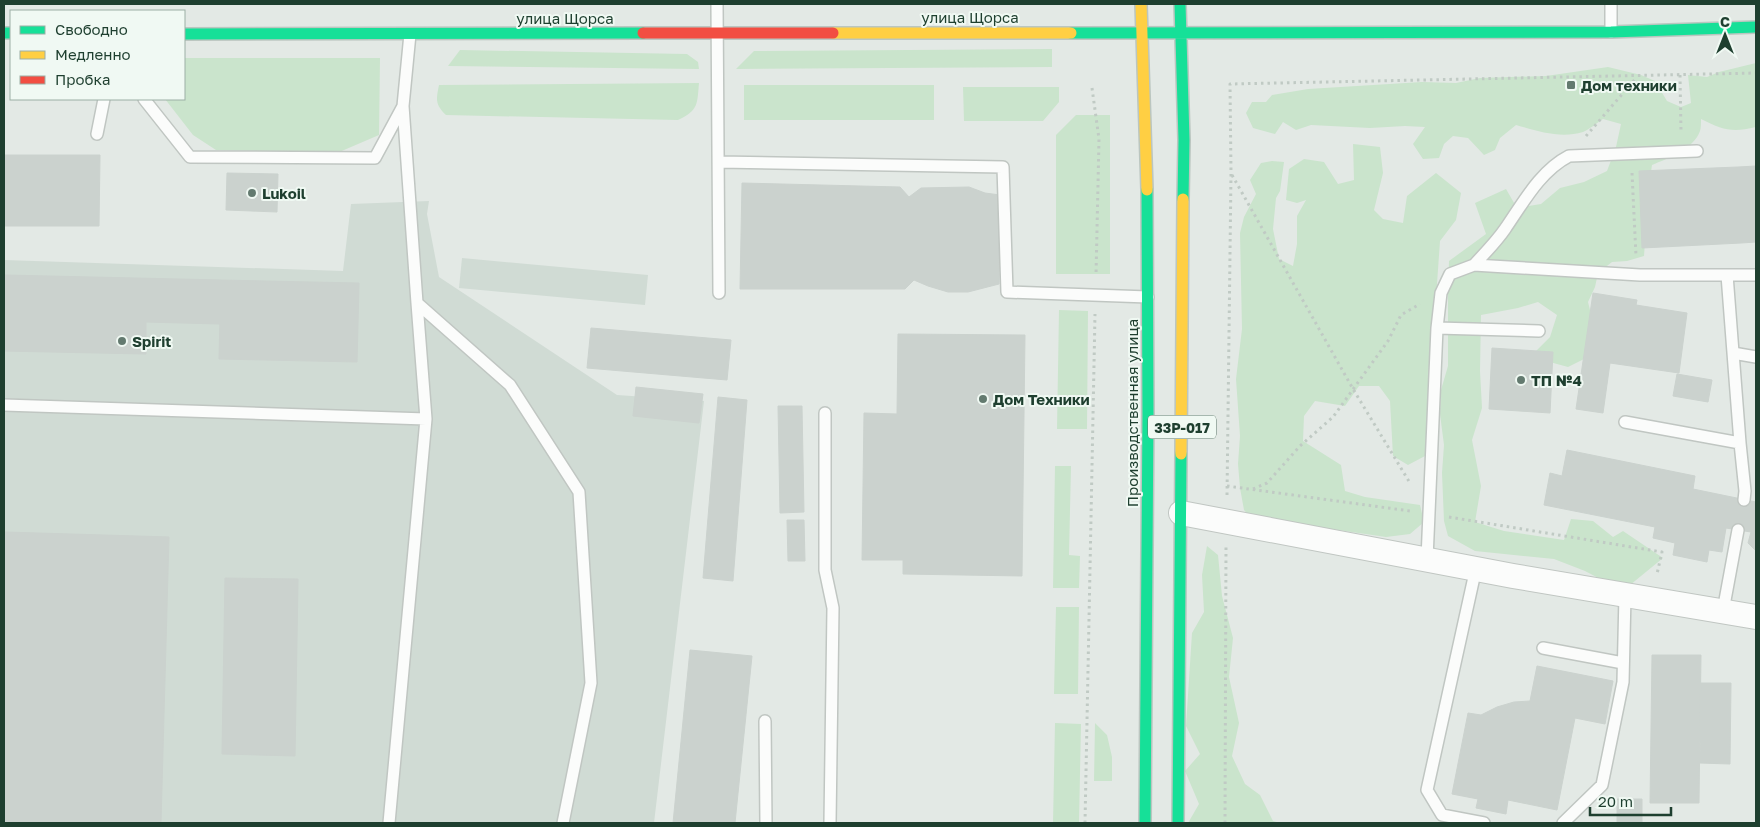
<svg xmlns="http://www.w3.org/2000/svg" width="1760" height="827" font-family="'Golos Text',sans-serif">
<rect width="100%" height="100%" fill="#e3e9e5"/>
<path fill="#d0dbd4" d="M429,201L427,214L439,277L617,395L704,401L654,823H4V260L343,271L351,204Z
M462,258L648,275L645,305L459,288Z"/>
<path fill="#cae4cc" d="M1052,49V67L736,69L754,51Z
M460,50L687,54L698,62L699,69L448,66Z
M184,58H380L379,135L337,153L216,150L193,135L165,99H184Z
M1756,63V127C1732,133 1723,130 1701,119C1701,123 1701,128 1700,131C1693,150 1668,158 1652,165L1649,185L1644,256L1627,261L1612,262L1598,273L1595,287L1588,302L1594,326L1592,355L1568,367L1546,361L1535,352L1550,337L1557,315L1538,302L1518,308L1481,315L1480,371L1482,408L1472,440L1481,486L1475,522L1504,531L1564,540L1571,519L1593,521L1613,537L1623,531L1663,558L1630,585H1612L1585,571L1554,559L1475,551L1448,536L1444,521L1442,473L1444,445L1440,414L1441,390L1448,366V293L1449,261L1486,234L1475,203L1506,189L1517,208L1541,204L1560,188L1584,182L1607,171L1616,147L1621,124L1603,119C1597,123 1590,129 1583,132C1560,139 1538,131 1516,125L1500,138L1495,150L1484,155L1468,138L1453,136L1444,144L1439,158L1423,159L1413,144L1425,127L1405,126L1370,128L1311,125L1296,130L1283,122L1275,134L1253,128L1246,113L1252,102H1266L1272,95L1308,89L1422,82L1456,83L1480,78L1546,76L1608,67L1641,75L1655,81L1667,101L1681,107L1691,103L1688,75L1707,77L1719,72Z
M699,83C697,104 699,110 678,120L446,115C435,104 436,100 439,85Z
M744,85H934V120H744Z
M963,87H1059V102L1043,121H964Z
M1076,115H1110V274H1056V135Z
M1353,144L1380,147L1383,173L1374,210L1383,219L1403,223L1407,196L1436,173L1461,193L1456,220L1440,241L1425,456L1408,465L1393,456L1390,401L1379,386H1359L1345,406L1315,401L1304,416L1303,441L1341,465L1345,491L1365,497L1420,505L1424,522L1410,534L1386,537L1250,517L1244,510L1240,488L1238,464L1240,436L1236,379L1242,329L1240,233L1244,217L1256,194L1250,180L1261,163L1272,161L1284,162L1280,191L1276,198L1273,229L1279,259L1293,266L1297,244V216L1306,200L1297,203L1286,200L1289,169L1304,159L1324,162L1338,184L1354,180Z
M1059,310L1088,311L1087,429H1057Z
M1055,466H1071L1069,555L1080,556L1079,588H1053Z
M1207,546L1218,555L1222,596L1233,638L1229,677L1239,723L1232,756L1245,784L1260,795L1273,821L1280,823H1188L1199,804L1185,771L1200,754L1186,726L1192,633L1204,612L1202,575Z
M1056,607H1079L1078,694H1054Z
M1055,723L1081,724L1079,823H1053Z
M1095,723L1107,735L1112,757V781H1094Z"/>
<path fill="#cbd2ce" stroke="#cbd2ce" d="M4,155H100L99,226H4Z
M1756,166V242L1741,243L1738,167Z
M1738,167L1741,243L1642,248L1639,171Z
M227,173L278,174L277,212L226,210Z
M742,183L900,187L909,197L921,188L969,187L985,193L1000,195L999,284L968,292H948L928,286L914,280L905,289H740Z
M4,275L221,280L220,324L146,322V354L4,351Z
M221,280L359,283L357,362L219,359Z
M1593,293L1637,300L1636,305L1687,313L1679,373L1610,363L1603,413L1576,409Z
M591,328L731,340L727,380L587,368Z
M898,334L1025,335L1022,576L903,574V560H862L864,413L897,414Z
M1492,348L1553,352L1550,413L1489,409Z
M1677,374L1712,380L1708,402L1673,396Z
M636,387L703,394L699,423L633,416Z
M718,397L747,400L733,581L703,578Z
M778,406H802L804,512L780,513Z
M1567,450L1695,476L1693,489L1756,502V551L1748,543L1751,532L1726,528L1722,552L1709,550L1707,562L1673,555L1675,543L1653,538L1655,527L1544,505L1550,473L1562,476Z
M787,520H804L805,561H788Z
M4,532L169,537L161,823H4Z
M225,578L298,579L295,756L222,754Z
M690,650L752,656L735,823H673Z
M1652,655H1701L1699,803H1650Z
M1537,666L1613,681L1605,724L1575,718L1557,810L1508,800L1506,814L1476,808L1478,799L1452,794L1468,713L1481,715L1497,707L1514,702L1530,701Z
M1701,683H1731L1730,764L1700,763Z
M1617,799H1642V823H1617Z"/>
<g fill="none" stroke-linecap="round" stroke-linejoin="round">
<g stroke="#c0c6c2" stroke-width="14">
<path id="lane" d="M717,4L719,293
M1611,32V4
M410,34L403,106L417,303L510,385L579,492L591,683L563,823
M144,99L190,157L375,158L403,106
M97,134L104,99
M718,162L1003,167L1007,292L1148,297
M1474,265C1485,253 1496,242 1505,229C1523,203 1540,171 1569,156L1697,151
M1437,328L1539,331
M1733,353L1756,357
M4,405L426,419L417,303
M825,413V570L833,608L830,823
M1625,422L1740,443L1727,275
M1740,443L1745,491L1744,500
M1427,559L1437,328L1441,293L1450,274L1474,265L1640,275H1756
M1476,568L1427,790L1442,815L1484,823
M1723,611L1738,530
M1543,648L1623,663
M765,721L766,823
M389,823L426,419
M1563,823L1602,785L1623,682L1625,595"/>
</g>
<g stroke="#c0c6c2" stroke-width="26">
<path id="street" d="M1181,513L1513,576L1756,617"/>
</g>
<g stroke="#bbc6c0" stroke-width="14">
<path id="fast" d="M1180,4L1184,140L1183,199
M4,33H11
M1071,33L1611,32L1756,27
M184,34L643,33
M1145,823L1148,414L1147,190
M1178,823L1181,454"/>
</g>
<g stroke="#bbc6c0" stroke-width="14">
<path id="slow" d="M1141,4L1147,190
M833,33H1071
M1181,454L1183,199"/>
</g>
<g stroke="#bbc6c0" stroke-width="14">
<path id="jam" d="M643,33H833"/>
</g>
<path stroke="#c0cac4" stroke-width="3" stroke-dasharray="2.5 4" stroke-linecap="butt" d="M1680,75L1681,132
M1092,88L1099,139L1096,275
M1586,136L1637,77
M1632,173L1636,256
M1232,175L1353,389L1410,483
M1227,486L1410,511
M1253,489L1267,483L1300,446L1333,417L1388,341L1401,315L1420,304
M1227,495L1231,173L1230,84L1756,73
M1449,517L1662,552L1657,574
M1085,823L1095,314
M1225,823L1226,546"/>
<use href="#lane" stroke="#fbfcfb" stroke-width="11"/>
<use href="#street" stroke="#fbfcfb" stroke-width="24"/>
<use href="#fast" stroke="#16e098" stroke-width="11"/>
<use href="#slow" stroke="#ffcf43" stroke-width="11"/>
<use href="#jam" stroke="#f24e42" stroke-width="11"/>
</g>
<g fill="#637a6f" stroke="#f0f9f3" stroke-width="2">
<rect x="1566" y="80" width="10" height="10" rx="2.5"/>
<circle cx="252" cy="193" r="5"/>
<circle cx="122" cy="341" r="5"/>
<circle cx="1521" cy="380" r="5"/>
<circle cx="983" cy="399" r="5"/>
</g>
<g text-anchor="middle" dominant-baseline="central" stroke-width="4" stroke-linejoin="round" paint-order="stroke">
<rect fill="#f0f9f3" stroke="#5d776a" stroke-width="1" x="1148" y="415.5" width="68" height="23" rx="4"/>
<g font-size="14" font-weight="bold" fill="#1e3f2f">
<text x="1182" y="427">33Р-017</text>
</g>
<g font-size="15" fill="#1e3f2f" stroke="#f0f9f3">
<text x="970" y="17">улица Щорса</text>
<text x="565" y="18">улица Щорса</text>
<text transform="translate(1132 413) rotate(-90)">Производственная улица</text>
</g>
<g font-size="15" font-weight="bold" fill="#1e3f2f" stroke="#f0f9f3" text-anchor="start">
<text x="1581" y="85">Дом техники</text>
<text x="262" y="193">Lukoil</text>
<text x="132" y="341">Spirit</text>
<text x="1531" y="380">ТП №4</text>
<text x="993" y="399">Дом Техники</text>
</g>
</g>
<rect width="1760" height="827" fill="none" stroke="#1e3f2f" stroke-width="10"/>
<rect x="10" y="10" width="175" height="90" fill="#f0f9f3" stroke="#9cafa5"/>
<rect x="20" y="26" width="25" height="8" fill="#16e098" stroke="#9cafa5"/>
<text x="55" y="35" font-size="15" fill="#1e3f2f">Свободно</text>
<rect x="20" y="51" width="25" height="8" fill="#ffcf43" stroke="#9cafa5"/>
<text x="55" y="60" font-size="15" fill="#1e3f2f">Медленно</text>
<rect x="20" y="76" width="25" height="8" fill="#f24e42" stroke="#9cafa5"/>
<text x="55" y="85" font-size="15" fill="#1e3f2f">Пробка</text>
<g transform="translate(1725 35)" stroke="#f0f9f3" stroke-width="4" paint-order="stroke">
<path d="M0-4L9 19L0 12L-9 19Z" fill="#1e3f2f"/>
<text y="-8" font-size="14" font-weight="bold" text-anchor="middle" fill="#1e3f2f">С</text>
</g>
<path d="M1590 807v8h81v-8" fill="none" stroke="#1e3f2f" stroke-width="2.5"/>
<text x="1598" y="807" font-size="15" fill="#1e3f2f" stroke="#f0f9f3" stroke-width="4" paint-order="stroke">20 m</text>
</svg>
